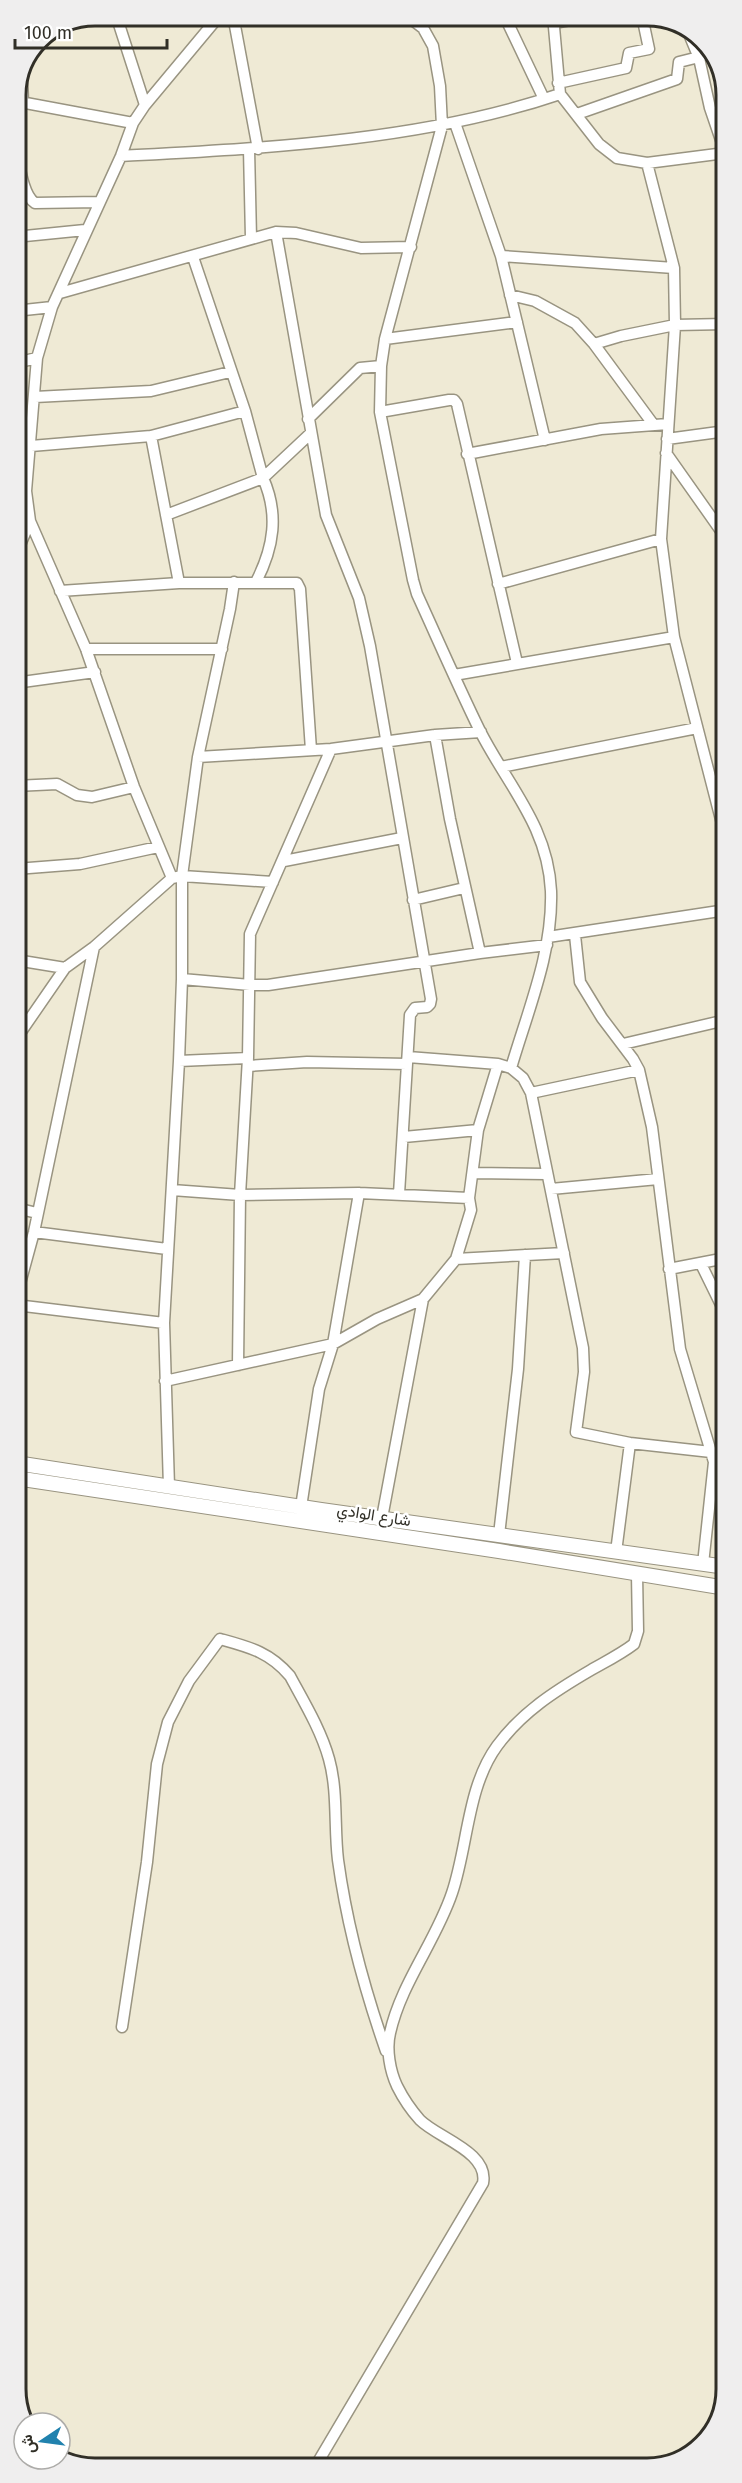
<svg xmlns="http://www.w3.org/2000/svg" width="742" height="2483" font-family="'Fira Sans',Vazirmatn,sans-serif">
<rect width="100%" height="100%" fill="#efead5"/>
<g fill="none" stroke-linecap="round" stroke-linejoin="round">
<g stroke="#999481" stroke-width="13">
<path id="street" d="M116,15L145,105L133,123L121,156L52,307L37,358L26,491L30,521L86,649L134,787L172,878L182,876V979L179,1061L164,1323L169,1487
M233,15L258,149
M504,15L544,99
M553,16L560,94L599,144L617,158L647,163
M235,22L265,15
M554,23L591,16
M687,29L699,58L710,108L725,152
M22,78L23,103
M558,83L626,68L629,53L649,49L642,16
M15,101L133,123
M145,105L220,15
M577,114L677,79L679,62L711,54
M455,123L501,256L545,440
M15,145C19,160 22,195 35,203L99,202
M249,149L251,238
M121,156C266,148 422,141 560,94
M276,232L326,515L359,598L370,646L431,999L430,1004L427,1007L415,1008L410,1015L399,1194
M15,237L85,230
M501,256L674,268
M60,293L276,232L296,233L361,248L411,247
M510,295L535,301L575,323L594,344L653,424
M15,311L52,307
M726,324L675,325L661,539L674,637L726,839
M385,339L517,322
M594,344L621,336L675,325L674,268L647,163L725,153
M15,363L37,358
M35,397L151,391L230,372
M380,412L449,400H454L457,404L517,663
M308,419L360,368L381,366
M151,436L179,583
M667,439L726,431
M31,446L151,436L245,411
M666,453L726,538
M467,454L601,429L668,424
M166,515L263,478L245,411L193,257
M15,557L30,521
M234,582L230,609L198,757L182,876L273,882
M256,582C274,547 279,514 263,478L311,433
M498,584L661,539
M60,591L179,583H297L300,589L311,750
M86,649H222
M454,675L674,637
M15,683L95,672
M435,735L450,819L480,953
M198,757L331,749L435,735L481,732
M501,767L697,728
M15,786L57,784L77,795L92,797L134,787
M284,861L402,838
M16,869L80,864L158,847
M413,900L464,888
M575,935L580,982L602,1018L633,1059L639,1070L652,1127L680,1349L714,1462L703,1564
M548,937L726,910
M16,960L65,968
M182,979L250,985H268L480,953L547,945
M16,1039L65,968L94,947L172,878
M623,1044L726,1020
M408,1057L498,1064
M179,1061L248,1058
M248,1066L307,1062L407,1064
M511,1068L523,1078L531,1093L583,1348L584,1372L576,1432L630,1443L711,1452
M531,1093L639,1070
M404,1137L478,1130
M473,1173L546,1174
M551,1189L658,1179
M172,1190L240,1195L359,1193L469,1198
M16,1208L37,1213
M34,1232L167,1249
M456,1259L564,1253
M701,1264L726,1315
M669,1269L726,1258
M16,1298L34,1232L94,947
M16,1305L164,1323
M238,1365L240,1195L248,1058L250,934L331,749
M165,1381L333,1344L377,1319L423,1299
M301,1507L319,1389L333,1344L359,1193
M382,1518L423,1299L456,1259L471,1210L469,1198L478,1130L498,1064L511,1068C528,1010 553,952 551,891C548,826 508,786 480,731C458,686 438,640 417,594L413,580L380,412L381,366L385,339L442,126L440,86L433,46L423,28L406,15
M499,1535L518,1369L525,1255
M616,1552L630,1443
M122,2027L147,1862L157,1764L168,1722L189,1681L220,1639C249,1647 270,1652 290,1676C304,1702 321,1730 329,1759C338,1791 334,1827 338,1860C347,1926 364,1988 386,2051
M315,2467L483,2183C489,2152 438,2138 420,2120C411,2110 403,2098 397,2086C390,2071 386,2049 390,2033C401,1983 436,1941 452,1893C468,1846 467,1787 497,1746C522,1712 555,1691 591,1670C605,1662 621,1654 634,1644L638,1631L637,1574"/>
</g>
<g stroke="#999481" stroke-width="16">
<path id="secondary" d="M16,1463L321,1510L726,1567
M16,1478L499,1551L726,1588"/>
</g>
<use href="#street" stroke="#fff" stroke-width="10"/>
<use href="#secondary" stroke="#fff" stroke-width="14"/>
</g>
<g text-anchor="middle" dominant-baseline="central" stroke-width="5" stroke-linejoin="round" paint-order="stroke">
<g font-size="16" fill="#312f27" stroke="#fff">
<text transform="translate(374 1515) rotate(9)">شارع الوادي</text>
</g>
</g>
<path d="M0 0H742V2483H0ZM95 26H647A69 69 0 0 1 716 95V2389A69 69 0 0 1 647 2458H95A69 69 0 0 1 26 2389V95A69 69 0 0 1 95 26Z" fill="#efeeee" fill-rule="evenodd"/>
<path fill="none" stroke="#312f27" stroke-width="3" d="M95 26H647A69 69 0 0 1 716 95V2389A69 69 0 0 1 647 2458H95A69 69 0 0 1 26 2389V95A69 69 0 0 1 95 26Z"/>
<g transform="translate(42 2441) rotate(257)"><circle r="28" fill="#ffffff" stroke="#adaca9" stroke-width="1.5"/>
<path d="M0-4.5L10 22L0 15L-10 22Z" fill="#2182ae"/>
<text y="-9" font-size="16" font-weight="bold" text-anchor="middle" fill="#312f27">ش</text>
</g>
<path d="M15 39v9h152v-9" fill="none" stroke="#312f27" stroke-width="3"/>
<text x="24" y="39" font-size="18" fill="#312f27" stroke="#ffffff" stroke-width="4.5" paint-order="stroke">100 m</text>
</svg>
